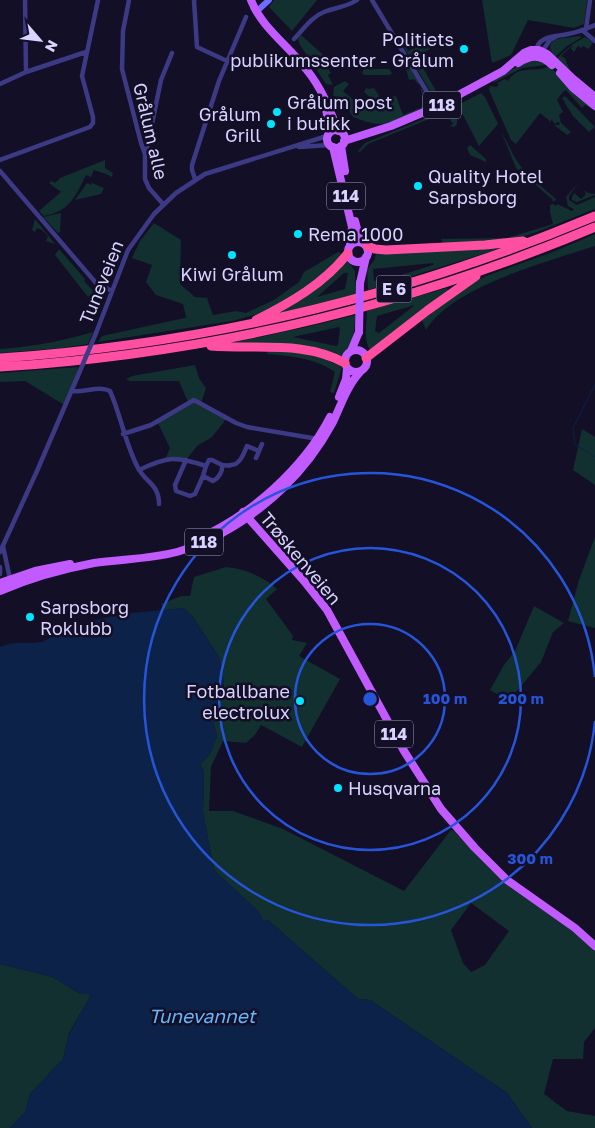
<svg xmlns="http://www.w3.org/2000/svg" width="595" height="1128" font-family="'Golos Text',sans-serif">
<rect width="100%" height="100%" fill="#130f26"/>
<path fill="#12302f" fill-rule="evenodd" d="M274,0H317L292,31L269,7Z
M482,0H587L584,24L574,28L528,20L511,55L492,63Z
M301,35L329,60L335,57L337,60L328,68L331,73L328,75L333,85L326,84L300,45L298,39Z
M400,36L408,51L426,43L429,44L430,49L421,54L422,57L418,59L436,91L432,94L399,39Z
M579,36L582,37L567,46L555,57L557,58L573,44L585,37L593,42L589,49L583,46L581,48L578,46L574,52L571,49L573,45L561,56L565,58L570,71L581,82C575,76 537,49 555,40C562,37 571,38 579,36Z
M530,59L547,63L571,89L595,109V111L585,105L582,108L566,90L563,92L557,100L563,112L559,115L561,123L571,132L567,135L554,125H559L560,123L558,122L555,124L551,119V122L540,113L516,144L511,140L489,90L490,86L496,87L499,85L497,83L505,79L508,81C519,64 532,73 548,67L546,65L522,68L493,83L494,80Z
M408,64L419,83V85L414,79L409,80L405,65Z
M364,69H389L392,73L390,75H364L362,73Z
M345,81L349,84L343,91L364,109L372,99L364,92L366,88L369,89L374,88L381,99L396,96L403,115L427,105L420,88L422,89L430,104L428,106C417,111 392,124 380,124C371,124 361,120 353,117L347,107L333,95L334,87Z
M481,93L485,97L498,124L479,146L458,105Z
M565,96L595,127L589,132L573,116L562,98Z
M450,108L457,118V124L454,127L450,126L453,124L450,119L439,115L368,144L360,152L358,151L365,143Z
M501,131L515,158L524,171L522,173L516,168Z
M470,145L486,159V162L470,155L467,148Z
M105,160V168L113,173L112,177C106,173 101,173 94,170L91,177L86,175C75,197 70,211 44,216L39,211L61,192L49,183L52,181L55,183L60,178Z
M525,172L556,199V200L552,202L553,200L523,174Z
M579,182L569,196V200L577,205L595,197V209L537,232L513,240L443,243L441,239L507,238L553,224L550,212V205L553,204L556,206L557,204L572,211L574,209L568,206L566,197Z
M87,183L91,185L92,183L104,188L101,194L75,200Z
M584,190L588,193L595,194V195L577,202L572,200V197L574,193L581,199L586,194Z
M61,213L60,232L58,233L43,217Z
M35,219L55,244L46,241L48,236L42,230L37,228L35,232L32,230Z
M154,223L181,240L180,284L195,297L207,298L213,315L236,311L246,313L274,300L299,282L304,272L338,252L343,254L338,262L314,282L269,311L232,321L98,342L102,336L189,317H186L183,304L156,295L146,282L152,265L132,258L140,241Z
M595,234V246C547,262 453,286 426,330L422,320L466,286L486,276L553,252Z
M495,247V250L368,290L367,270L375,259L376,252ZM433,263V265L385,280L374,281L373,269Z
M59,249L85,279L84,281L93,291L92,294L88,297L55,255Z
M347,260L355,271L356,294L271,315ZM344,273H348L345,289L317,297Z
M447,288L449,292L370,350C363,339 367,324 367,311ZM415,305L379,333L375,331L377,316Z
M356,315L353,338L349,348L343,358L231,343L307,327ZM339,327L340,329L338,345L336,346L293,337Z
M93,332L88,344L61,348L0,353V349C32,347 62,341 93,332Z
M268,350L313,354L342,367L334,393L330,392L335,372C314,358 292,356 267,354Z
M195,365L199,378L206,388L201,403L227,418L212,437L197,446L186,460H165L170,448L157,421L188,402L179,381H130L126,379L132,376Z
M78,367L77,378L66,406L25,381L0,382V373Z
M582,429L595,437V485L573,470Z
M595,537V628L568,621L579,580Z
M226,567C245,569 263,576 277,589L266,599L293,636L292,640L307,643L299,656L340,679L302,747L261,725L255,735L246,743L223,741L211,767L209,811H233L283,829L404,891L451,830L454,831L490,869L505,881L595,946V1028L584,1042L583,1059H553L544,1094L567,1111L595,1116V1128H532L507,1093L370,1000L358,999L268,920H263L258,911L214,870L203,812L204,771L200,765L211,752L217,736L213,720L224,684L219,657L193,617L184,608L164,610L161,604L181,596H190L194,577ZM471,903L509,931L485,965L471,972L463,963L451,930Z
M534,606L564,623L553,632L541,662L509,701L490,690L504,665L515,651Z
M0,964L53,977L80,994H89L90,997L69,1033L63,1059L30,1094L25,1112L10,1128H0Z"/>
<path fill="#0c2248" d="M184,608L193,617L219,657L224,684L213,720L217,736L211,752L200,765L204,771L203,812L214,870L258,911L263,920H268L358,999L370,1000L507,1093L532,1128H10L25,1112L30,1094L63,1059L69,1034L90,997L89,994H80L53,977L0,964V647C5,645 11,643 16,643C34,642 45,647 57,630L121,614Z"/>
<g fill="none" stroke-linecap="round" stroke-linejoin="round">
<path stroke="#0c2248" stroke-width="1" d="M595,385L573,428L575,444L595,457"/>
<path stroke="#3d3a85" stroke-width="4.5" d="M25,0L26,72
M129,0L123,31L122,69L141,143L145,154V179L149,188L163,204
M194,0L197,47L227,61
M372,0L436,107
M586,29L590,0
M582,30L595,41
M294,39C303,30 311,17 324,12C336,7 345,8 357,0
M536,51C538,35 556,37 568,34C578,32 586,29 595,25
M541,53L550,40L557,36
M0,84L26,72L86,52
M299,147L329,145
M146,153L161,80L172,53
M0,160L90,127L93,123V117L82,76L98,0
M0,171L96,283L112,291
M195,179L192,170V165L219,81L246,17
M96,333L128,250L154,214L176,193L205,174L327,136
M72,391C84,393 99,385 110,391C121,416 125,443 138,468C146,483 159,484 159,504
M123,434L151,425L194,400L236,423L247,427L318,439
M256,458L262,444
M186,460L175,485L176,491L190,496L195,494L203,476
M222,465C225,465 228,466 231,465C240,465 244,453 247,446L259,451
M139,470C168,456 176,456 206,466L203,476L213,481C219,478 223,471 222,465L212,460H209L206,466
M3,546L10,579L9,581
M0,552L37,471L77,378
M0,567V574"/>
<path stroke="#6f6bff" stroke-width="6" d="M256,12L269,0"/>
<path stroke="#c25bff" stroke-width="8" d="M251,0C261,27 289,46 306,69C321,87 330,109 338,131
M518,63C531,55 540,54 552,65
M560,73L573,88L595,106
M326,109L330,132
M327 139a9 9 0 1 1 18 0a9 9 0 1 1-18 0Z
M344,141L391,126L436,107L503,71L524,53L531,50H539L547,54L571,77L595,97
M341,146L345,171
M333,147L352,227L350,245
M355,221L359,236L363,243
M348 252a10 10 0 1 1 20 0a10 10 0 1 1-20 0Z
M360,283L366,257
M345 361a11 11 0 1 1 22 0a11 11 0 1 1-22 0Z
M351,351L359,332
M339,397L346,379L347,368
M243,512L304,581L327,610L404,751L441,809L475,848L507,880L575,928L595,946
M197,539C249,517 304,468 330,417
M0,583L35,571L70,564
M0,591C30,578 62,569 94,563C121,559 150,559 177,552C216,541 254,516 283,488C303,469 320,446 333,422C341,405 347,386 360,372"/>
<path stroke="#ff4fa3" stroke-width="9" d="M367,246L375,249L386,250L485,245L523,241
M256,320C290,303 325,283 348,253
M211,346C257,350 303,340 345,363
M0,358C206,344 405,296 595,216
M366,358L428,310L476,276
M0,367C205,354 406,307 595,227"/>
<path stroke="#3d3a85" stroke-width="4.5" d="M77,378L96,333"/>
<path stroke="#c25bff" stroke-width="8" d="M359,332L360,283"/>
</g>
<g fill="none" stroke="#2655da" stroke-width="2.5">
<circle cx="370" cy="699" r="75"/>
<circle cx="370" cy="699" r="151"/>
<path d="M595 721A226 226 0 1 1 595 677"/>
</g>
<g fill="#00e5ff" stroke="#130f26" stroke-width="2">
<circle cx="464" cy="49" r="5"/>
<circle cx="277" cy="112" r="5"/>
<circle cx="271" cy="124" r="5"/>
<circle cx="418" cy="186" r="5"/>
<circle cx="298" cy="234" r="5"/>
<circle cx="232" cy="255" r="5"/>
<circle cx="30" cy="617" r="5"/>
<circle cx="300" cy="701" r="5"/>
<circle cx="338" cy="788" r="5"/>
</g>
<g text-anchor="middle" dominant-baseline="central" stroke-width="5" stroke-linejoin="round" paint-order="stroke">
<g fill="#130f26" stroke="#9e99be" stroke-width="1">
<rect x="423" y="91.5" width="38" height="27" rx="4"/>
<rect x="327" y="182.5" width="38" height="27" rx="4"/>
<rect x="376.5" y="275.5" width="35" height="27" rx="4"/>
<rect x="185" y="528.5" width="38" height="27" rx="4"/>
<rect x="375" y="720.5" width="38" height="27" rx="4"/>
</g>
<g font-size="16" font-weight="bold" fill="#d9d4ff">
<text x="442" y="105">118</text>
<text x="346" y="196">114</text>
<text x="394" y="289">E 6</text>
<text x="204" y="542">118</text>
<text x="394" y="734">114</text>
</g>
<g font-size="18" fill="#d9d4ff" stroke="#130f26" text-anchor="start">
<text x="454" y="39" text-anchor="end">Politiets<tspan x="454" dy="21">publikumssenter - Grålum</tspan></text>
<text x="287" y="102">Grålum post<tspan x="287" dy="21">i butikk</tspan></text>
<text x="261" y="114" text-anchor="end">Grålum<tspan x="261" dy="21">Grill</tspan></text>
<text x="428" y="176">Quality Hotel<tspan x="428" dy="21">Sarpsborg</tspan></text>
<text x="308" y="234">Rema 1000</text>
<text x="232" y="274" text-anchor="middle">Kiwi Grålum</text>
<text x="40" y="607">Sarpsborg<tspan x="40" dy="21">Roklubb</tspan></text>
<text x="290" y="691" text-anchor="end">Fotballbane<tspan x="290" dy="21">electrolux</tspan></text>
<text x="348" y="788">Husqvarna</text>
</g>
<g font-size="18" fill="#d9d4ff" stroke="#130f26">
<text transform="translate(151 131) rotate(77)">Grålum alle</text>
<text transform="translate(101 282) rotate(-68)">Tuneveien</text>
<text transform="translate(301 558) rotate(50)">Trøskenveien</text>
</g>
<g font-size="19" font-style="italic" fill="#62b6ff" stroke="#130f26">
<text x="202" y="1015">Tunevannet</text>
</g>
</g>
<circle cx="370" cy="699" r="8" fill="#2655da" stroke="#130f26" stroke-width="2.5"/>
<g font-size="15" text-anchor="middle" font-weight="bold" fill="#2655da" stroke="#130f26" stroke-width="5" stroke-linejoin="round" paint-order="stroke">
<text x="445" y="704">100 m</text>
<text x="521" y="704">200 m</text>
<text x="530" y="864">300 m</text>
</g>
<g transform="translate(40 40) rotate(118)" stroke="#130f26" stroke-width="4" paint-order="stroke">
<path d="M0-4L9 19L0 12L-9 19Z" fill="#d9d4ff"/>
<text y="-8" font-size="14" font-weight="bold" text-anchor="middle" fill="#d9d4ff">N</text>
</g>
</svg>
